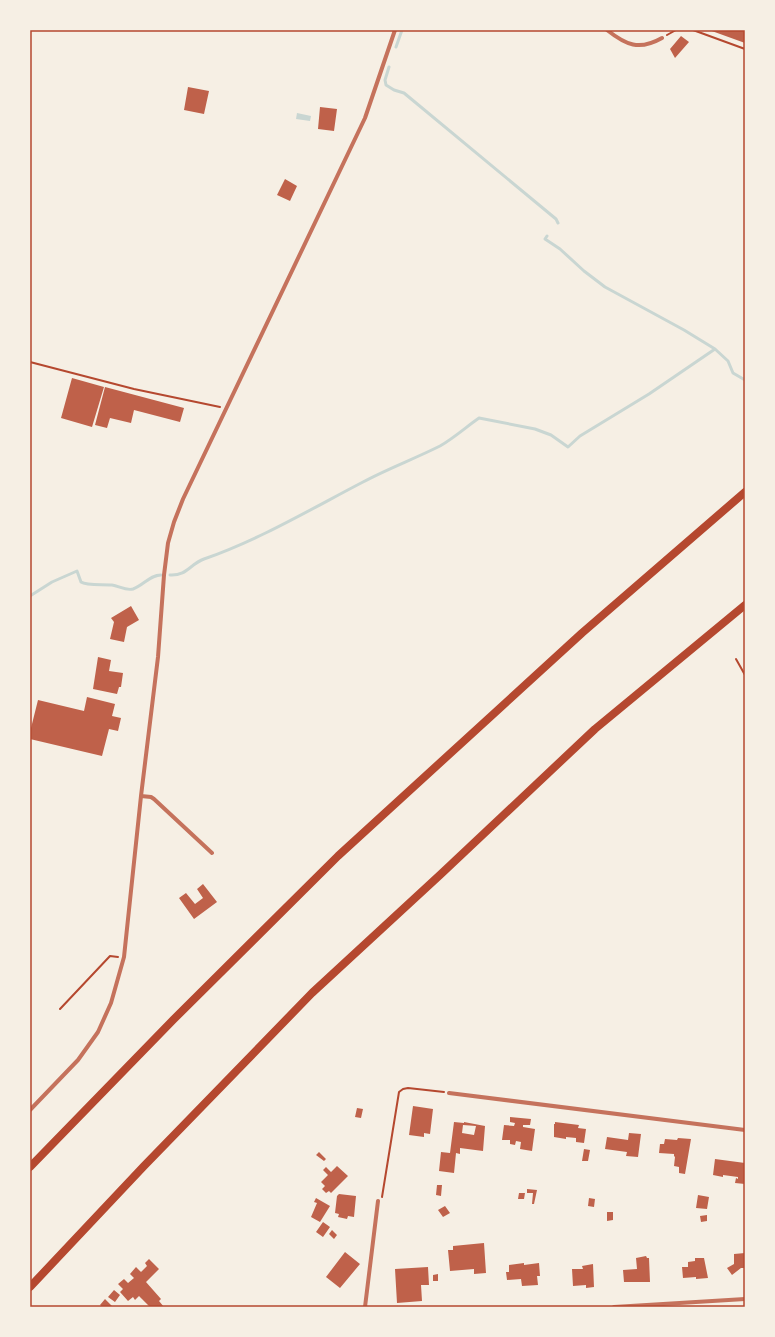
<svg xmlns="http://www.w3.org/2000/svg" width="775" height="1337" font-family="'Nunito Sans',sans-serif">
<rect width="100%" height="100%" fill="#f6efe4"/>
<path fill="#c9d6d2" d="M297,113L311,116L310,121L296,119Z"/>
<g fill="none" stroke-linecap="round" stroke-linejoin="round">
<path stroke="#c9d6d2" stroke-width="3" d="M396,47L402,30
M389,67L385,80L386,85L394,90L404,93L556,219L558,223
M547,236L545,239L560,249L584,271L605,287L684,330L715,349
M170,575C187,576 190,564 204,559C259,540 311,509 363,482C387,469 414,459 440,446C454,438 466,427 479,418L535,429L551,435L568,447L580,436L649,394L715,349L728,361L733,373L745,380
M30,596L52,582L77,571L81,582C87,586 103,584 112,585C119,586 126,591 133,589C144,585 150,575 161,575"/>
</g>
<path fill="#bf614a" fill-rule="evenodd" d="M709,30H745V43Z
M681,36L689,42L675,58L670,49Z
M188,87L209,91L204,114L184,110Z
M320,107L337,109L334,131L318,129Z
M285,179L297,186L290,201L277,195Z
M72,378L104,387L92,427L61,418Z
M105,387L184,408L180,422L134,410L131,423L110,418L107,428L95,425Z
M131,606L139,620L127,627L124,642L110,639L114,622L111,618Z
M98,657L111,660L109,671L123,673L121,687H119L117,694L93,689Z
M87,697L115,704L112,716L121,718L118,731L109,729L102,756L30,739V732L38,700L84,711Z
M203,884L217,902L194,919L179,898L186,893L195,904L203,898L197,889Z
M413,1106L433,1109L430,1134L424,1133V1137L409,1135Z
M357,1108L363,1109L361,1118L355,1117Z
M510,1117L531,1119L530,1125H523V1127L535,1129L532,1151L520,1149L521,1142L516,1141L515,1145L510,1144V1140H502L504,1125L514,1126L515,1123L510,1122Z
M454,1122L464,1123V1122L485,1126L483,1151L460,1148V1154L456,1153L454,1173L439,1171L441,1152L450,1153ZM463,1125L476,1126L474,1135L462,1133Z
M555,1122L579,1125L578,1128L586,1129L584,1143L576,1142V1138L566,1137V1139L554,1137V1124H555Z
M629,1133L641,1134L638,1157L626,1156L627,1152L605,1149L607,1137L628,1140Z
M678,1138L691,1139L685,1174L679,1173V1167L674,1166L675,1157L674,1156V1154L659,1153L660,1144H664L665,1139L677,1140Z
M584,1149L590,1150L588,1161H582Z
M319,1152L326,1159L324,1161L316,1155Z
M715,1159L745,1163V1184L735,1183L736,1178L738,1179V1177L723,1175V1177L713,1175Z
M337,1166L348,1176L331,1193L329,1191L326,1193L322,1189L325,1186L321,1182L328,1175L323,1170L326,1167L331,1172Z
M437,1185H442L441,1196L436,1195Z
M527,1189L537,1190L534,1204H532L533,1193H527Z
M519,1193H525L524,1199H518Z
M339,1194L356,1196L354,1217L348,1216L347,1219L338,1217L339,1214L335,1213L337,1196Z
M698,1195L709,1197L707,1209L696,1208Z
M316,1198L330,1206L320,1222L311,1217L317,1203L314,1202Z
M589,1198L595,1199L594,1207L588,1206Z
M445,1206L450,1213L443,1217L438,1210Z
M607,1212H613V1220L607,1221Z
M707,1215V1221L701,1222L700,1216Z
M323,1222L330,1227L323,1237L316,1232Z
M332,1230L337,1235L334,1239L329,1234Z
M484,1243L486,1273L474,1274V1269L450,1271L448,1250H453V1246Z
M345,1252L360,1264L340,1288L326,1277Z
M745,1253V1268H741L732,1275L727,1268L734,1264V1254Z
M646,1256L647,1258H649L650,1282H624L623,1270L637,1269L636,1258Z
M695,1258H704L708,1278L696,1279V1277L683,1278L682,1267H688V1262L695,1261Z
M149,1259L159,1269L146,1282L161,1299L159,1301L164,1307H150L139,1296L135,1300L133,1297L128,1301L120,1292L123,1289L118,1284L124,1279L128,1283L134,1278L130,1274L136,1267L141,1272L147,1266L145,1263Z
M524,1263V1265L539,1263L540,1276H537L538,1285L522,1286L521,1279L507,1280L506,1272H509V1265Z
M593,1264L594,1287L586,1288V1285L573,1286L572,1269H583L582,1266Z
M428,1267L429,1285H421L422,1301L397,1303L395,1269Z
M438,1274V1281H433V1275Z
M114,1290L120,1295L115,1302L108,1297Z
M105,1299L112,1306L111,1307H103L100,1305Z"/>
<g fill="none" stroke-linecap="round" stroke-linejoin="round">
<path stroke="#b5482f" stroke-width="2" d="M693,30L745,49
M667,35L676,30
M30,362L134,389L220,407
M736,659L745,675
M60,1009L110,956L118,957
M382,1197L399,1092L403,1089L408,1088L444,1092"/>
<path stroke="#c5725c" stroke-width="4" d="M607,30C626,45 639,51 662,38
M141,796L151,797L154,799L212,853
M449,1093L745,1130
M30,1110L78,1060L98,1032L111,1003L124,957L141,796L158,657L164,575L168,543L174,522L183,499L365,118L395,30
M365,1307L378,1201
M614,1307L745,1299"/>
<path stroke="#b5482f" stroke-width="8" d="M30,1167L174,1019L338,856L582,633L745,492
M30,1287L144,1166L312,993L441,874L595,729L745,605"/>
</g>
<rect width="775" height="1337" fill="none" stroke="#f6efe4" stroke-width="62"/>
<rect x="31" y="31" width="713" height="1275" fill="none" stroke="#b5482f" stroke-width="1.5"/>
</svg>
